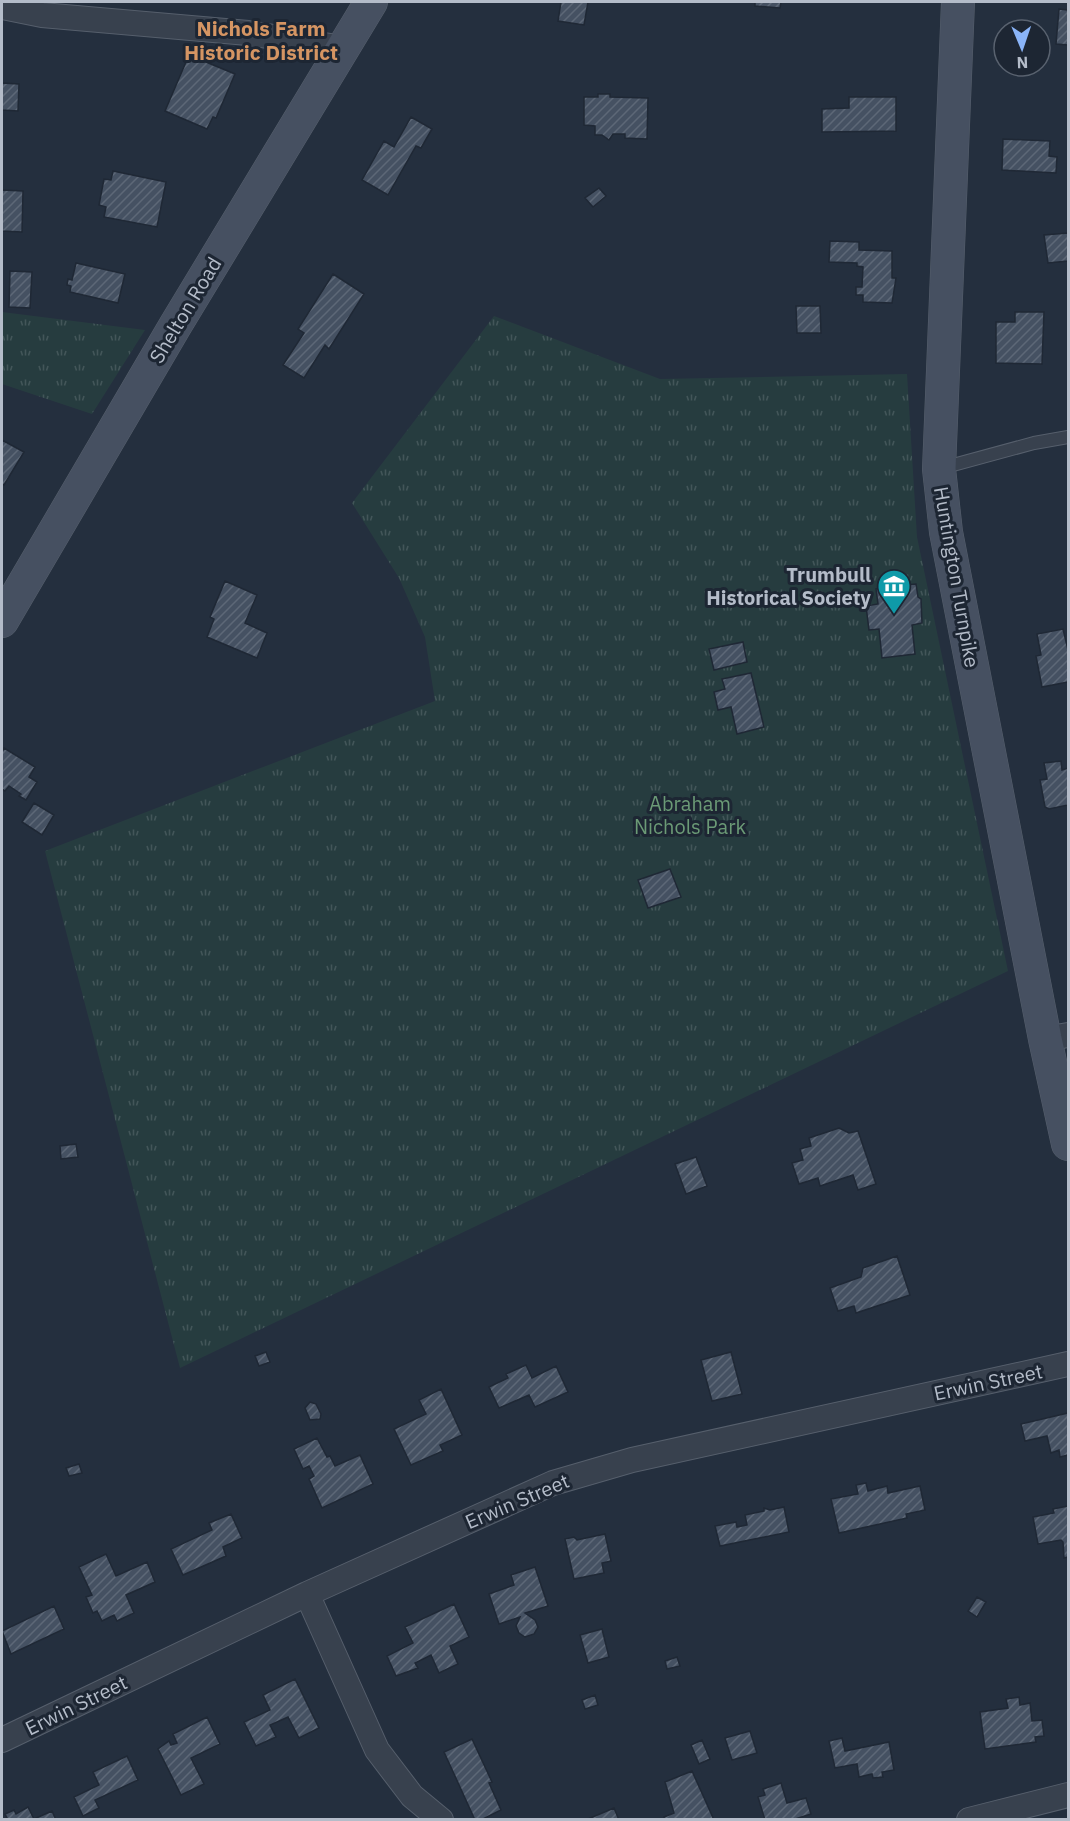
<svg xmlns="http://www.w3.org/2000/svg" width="1070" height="1821" font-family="'IBM Plex Sans',sans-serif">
<defs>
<pattern id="grass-tufts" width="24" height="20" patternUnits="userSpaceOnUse" patternTransform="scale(1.5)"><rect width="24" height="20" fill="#263c3f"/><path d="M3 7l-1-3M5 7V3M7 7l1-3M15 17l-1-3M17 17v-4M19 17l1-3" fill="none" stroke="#435659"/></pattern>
<pattern id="building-hatch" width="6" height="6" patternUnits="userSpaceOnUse" patternTransform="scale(1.5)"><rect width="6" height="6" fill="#455162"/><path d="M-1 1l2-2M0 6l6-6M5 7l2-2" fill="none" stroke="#5d6877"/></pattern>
</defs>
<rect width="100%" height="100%" fill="#242f3e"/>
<path fill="url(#grass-tufts)" d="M2,312L145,330L92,414L2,384Z
M494,316L660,379L907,374L917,537L1008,971L180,1368L45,851L435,701L425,637L399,578L352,503Z"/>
<path fill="url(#building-hatch)" stroke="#1f2835" stroke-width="1.5" d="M561,2H588L584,25L558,21Z
M755,2H781L780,8L755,6Z
M1059,9L1068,10V45L1056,44Z
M189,55L235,74L216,118L213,117L207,129L165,111Z
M2,83L19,84L18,111L2,110Z
M598,94H610V97L648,98L647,139L625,138V134H613L609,140L602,135H595V126L584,125V97H598Z
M849,97H896V131L822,132V109L849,108Z
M411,117L432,129L421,148L416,146L388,195L362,180L384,141L394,147Z
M1003,139L1050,141L1049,156L1057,157L1056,173L1002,170Z
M113,171L166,182L157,227L104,217L106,207L99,205L104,179L111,180Z
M599,188L606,196L593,207L585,198Z
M2,190L23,191L22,232L2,231Z
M1068,233V261L1048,263L1044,235Z
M830,241L859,242V250L892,251V278H896L892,303L863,302V295H856V287H862L863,267L857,266V263L829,262Z
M76,263L125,274L118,303L70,292L71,286L67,285L68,279L72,280Z
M10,271L32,272L30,308L9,307Z
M333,274L364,294L329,349L325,345L304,378L283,365L304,333L298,329Z
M796,306H820L821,333H797Z
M1015,312H1044L1042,364L996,363V322H1015Z
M2,440L24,452L4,485L2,484Z
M902,574L903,585L916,584L918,597L921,599L922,623L912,625L915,654L882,658L879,629L869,630L866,606L878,604L876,589L886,588L884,577Z
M225,581L257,595L245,623L267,633L257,658L207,637L214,619L210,617Z
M1063,629L1068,650V682L1042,687L1036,656L1041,655L1037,634Z
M743,642L747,662L714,670L709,649Z
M751,673L764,727L737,734L731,707L718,710L714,692L725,689L722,679Z
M4,748L35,767L29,777L37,782L26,800L19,796L21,794L9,786L5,791L2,789V752Z
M1061,761L1062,770L1068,768V805L1049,809L1045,807L1040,780L1047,779L1044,763Z
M34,803L54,815L42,835L22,822Z
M670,869L681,897L648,908L638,880Z
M839,1128L849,1133L858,1131L876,1184L858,1190L853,1175L820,1186L818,1178L799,1184L792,1163L803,1160L800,1149L811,1146L809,1138Z
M76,1144L78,1157L61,1159L60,1146Z
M696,1157L707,1186L686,1194L675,1164Z
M897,1256L910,1295L856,1313L854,1306L838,1311L830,1288L861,1277L863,1268Z
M266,1352L270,1362L259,1366L255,1356Z
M731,1352L742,1394L712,1401L701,1360Z
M526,1365L532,1378L556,1366L568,1392L535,1407L529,1395L499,1408L489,1387L508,1378L506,1374Z
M441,1389L462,1435L440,1445L443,1451L411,1465L394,1429L426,1414L419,1400Z
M310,1402L316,1404L321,1414L320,1419L310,1420L305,1408Z
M1068,1413V1455L1060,1457L1059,1450L1051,1453L1047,1436L1025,1441L1021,1424Z
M317,1438L327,1457L330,1456L335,1466L360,1455L373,1484L322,1508L309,1479L314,1476L309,1466L303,1469L294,1449Z
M79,1464L82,1473L69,1476L66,1468Z
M866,1483L868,1491L887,1486L888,1493L920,1486L925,1510L906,1514L907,1518L839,1533L831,1499L858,1494L856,1485Z
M1068,1506V1557L1064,1558L1063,1542L1061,1540L1038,1544L1033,1517L1054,1513L1053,1509Z
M784,1507L789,1532L720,1546L715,1526L736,1522L737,1527L747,1525L745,1515L764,1511V1508L770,1510Z
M231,1514L242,1538L223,1547L226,1556L183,1575L171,1549L212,1530L209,1523Z
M605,1534L611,1561L602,1563L604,1573L574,1579L565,1539L574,1537L577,1540Z
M106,1554L116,1576L147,1562L155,1582L126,1595L134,1613L117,1621L114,1615L102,1621L97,1611L93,1613L86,1597L92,1595L79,1567Z
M535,1567L548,1606L525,1613L535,1620L538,1627L534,1634L525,1637L519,1633L516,1626L520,1617L499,1624L489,1594L514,1585L511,1575Z
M977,1597L986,1602L977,1617L968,1611Z
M454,1604L469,1637L450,1646L458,1664L439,1673L431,1655L415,1663L418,1668L396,1676L387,1656L413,1643L405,1627Z
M54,1606L64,1629L11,1654L2,1631Z
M602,1629L609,1657L588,1663L580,1635Z
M677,1657L680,1666L667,1669L665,1661Z
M295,1679L319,1728L299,1738L288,1717L270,1725L276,1737L256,1746L244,1722L270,1710L263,1695Z
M595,1695L598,1705L585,1709L582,1700Z
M1019,1697L1020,1705L1030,1703L1032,1721L1042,1720L1044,1736L1035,1737L1036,1742L985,1749L980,1712L1008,1708L1006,1699Z
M207,1717L220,1744L191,1758L204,1784L181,1795L158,1749L169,1741L171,1745L177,1743L173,1734Z
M750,1731L757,1753L732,1760L725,1738Z
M842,1738L845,1751L889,1742L894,1770L882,1772L883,1777L873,1778L872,1774L859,1777L857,1764L835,1768L829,1741Z
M472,1739L492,1782L489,1783L501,1810L481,1820H475L444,1752Z
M702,1740L710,1759L699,1764L691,1745Z
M127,1756L138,1780L95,1800L99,1808L83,1816L74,1797L99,1785L93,1772Z
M692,1771L714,1820H665L664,1817L674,1813L665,1782Z
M781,1783L787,1803L806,1798L811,1814L792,1820H765L758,1797L765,1795L763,1789Z
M28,1807L34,1819L52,1811L56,1820H3L7,1818L5,1814L14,1810L16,1814Z
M614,1808L619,1820L588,1819Z"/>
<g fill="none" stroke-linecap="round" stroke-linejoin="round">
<g stroke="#565f6c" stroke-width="14">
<path id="service" d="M942,468L1034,443L1068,437"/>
</g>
<g stroke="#565f6c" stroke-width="26">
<path id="minor" d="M2,7L42,15L248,33L343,48
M1045,1039L1068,1035
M307,1594L377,1750L412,1796L441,1820
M2,1740L307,1594L553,1483L632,1460L1068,1364
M969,1820L1068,1795"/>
</g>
<g stroke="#565f6c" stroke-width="34">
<path id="secondary" d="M958,2L939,469L946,532L1045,1039L1068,1144
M2,621L175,326L371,2"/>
</g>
<use href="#service" stroke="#38414e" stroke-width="12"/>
<use href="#minor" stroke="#38414e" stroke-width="24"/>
<use href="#secondary" stroke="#465061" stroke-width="33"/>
</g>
<defs>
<g id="museum-pin" transform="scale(1.725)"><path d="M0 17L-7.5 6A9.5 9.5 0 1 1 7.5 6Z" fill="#0f9aa8" stroke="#1d2633"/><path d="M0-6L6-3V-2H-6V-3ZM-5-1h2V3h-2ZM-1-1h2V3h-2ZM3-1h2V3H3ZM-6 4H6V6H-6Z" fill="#fff"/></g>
</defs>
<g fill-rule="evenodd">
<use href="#museum-pin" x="894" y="586"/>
</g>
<g text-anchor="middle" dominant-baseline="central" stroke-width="6" stroke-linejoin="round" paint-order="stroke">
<g font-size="20" fill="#b4bcc9" stroke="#1d2633">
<text transform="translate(185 310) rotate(-59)">Shelton Road</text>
<text transform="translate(957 577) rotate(80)">Huntington Turnpike</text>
<text transform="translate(988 1382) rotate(-12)">Erwin Street</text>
<text transform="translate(517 1501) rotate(-23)">Erwin Street</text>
<text transform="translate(76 1705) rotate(-26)">Erwin Street</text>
</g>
<g font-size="20" font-weight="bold" fill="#b4bcc9" stroke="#1d2633" text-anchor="end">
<text x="871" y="574">Trumbull<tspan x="871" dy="23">Historical Society</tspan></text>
</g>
<g font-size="20" fill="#6b9a76" stroke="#1d2633">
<text x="690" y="803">Abraham<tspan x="690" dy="23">Nichols Park</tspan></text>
</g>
<g font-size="21" font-weight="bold" fill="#d59563" stroke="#1d2633">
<text x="261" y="28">Nichols Farm<tspan x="261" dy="24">Historic District</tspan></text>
</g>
</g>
<rect width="1070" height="1821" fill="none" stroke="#b4bcc9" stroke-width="6"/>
<g transform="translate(1022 48) rotate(178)"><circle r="28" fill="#1d2633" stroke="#59626f" stroke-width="1.5"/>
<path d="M0-4.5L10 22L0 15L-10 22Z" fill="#8ab4f8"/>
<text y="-9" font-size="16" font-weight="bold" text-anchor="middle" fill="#b4bcc9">N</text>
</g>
</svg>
